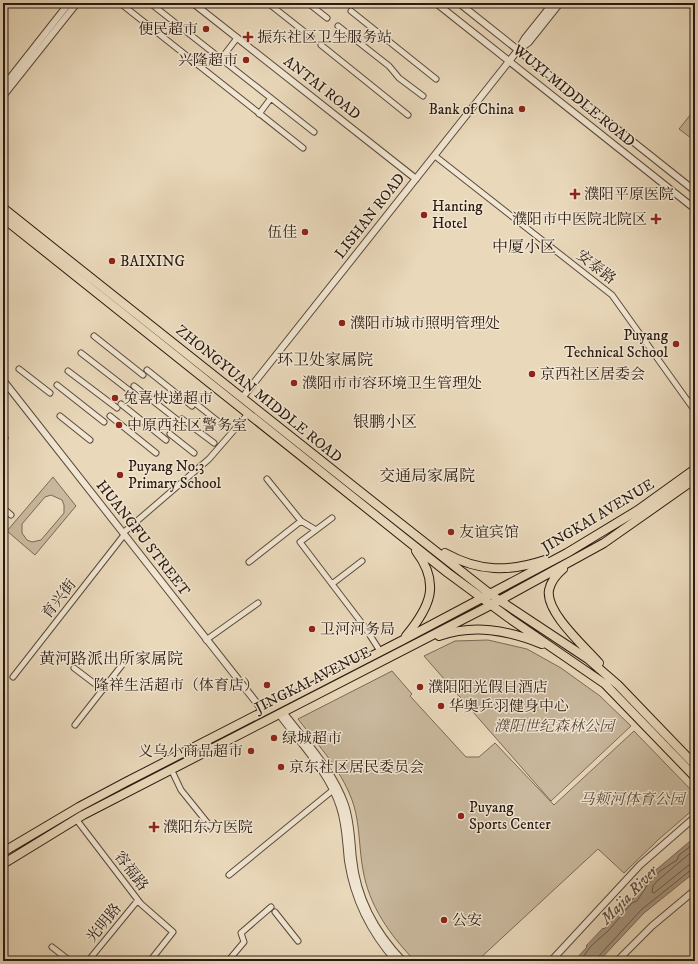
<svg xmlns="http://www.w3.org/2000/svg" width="698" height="964" font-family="'IM FELL DW Pica','Noto Serif SC',serif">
<rect width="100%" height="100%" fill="#e9d8ba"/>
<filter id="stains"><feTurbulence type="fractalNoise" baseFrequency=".005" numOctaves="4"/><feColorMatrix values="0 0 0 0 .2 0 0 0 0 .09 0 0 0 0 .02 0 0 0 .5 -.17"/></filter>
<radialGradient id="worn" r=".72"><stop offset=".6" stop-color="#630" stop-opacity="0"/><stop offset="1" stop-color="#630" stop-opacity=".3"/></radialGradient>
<path fill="#c9b89d" stroke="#7a6957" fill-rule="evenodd" d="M695,109V141L679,129Z
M53,477L76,506L35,555L7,531ZM51,495L62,500L64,505V513L41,540L32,542L27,540L22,533V524L45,497Z
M488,640L527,649L561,668L600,696L631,726L551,801L424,656L455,641Z
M392,671L412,694L410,696L466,757H479L495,743L554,805L634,731L695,794V808L659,839L624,873L598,849L477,961H415C390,935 369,906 363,870C359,849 360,827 354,806C344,773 319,746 298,719Z"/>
<path fill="#a89781" stroke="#766554" d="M695,837V872L644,913L599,961H572L575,960L587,947L586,946L603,928L604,929L631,898L633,899L650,875Z"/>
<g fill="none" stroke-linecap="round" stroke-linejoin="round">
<path stroke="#695849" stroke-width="1" d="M695,849L657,881L653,886L652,892L654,893L689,865L695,864
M580,961L591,946L608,931L632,903L637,901L648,884L660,871L677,860L679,855L695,843
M597,961L598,957L641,910L691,870L695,869"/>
<g stroke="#5a4a3b" stroke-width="7">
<path id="minor" d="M120,3L303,148
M150,3L314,132
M268,3L311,37
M308,3L327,18
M351,11L436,79
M338,26L389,66L399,78L423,96
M321,45L408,115
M221,59L237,38
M259,114L271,98
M435,156L612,295L695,411
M94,336L143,375
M81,353L130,391
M19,369L50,393
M147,370L192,406
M68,371L117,408
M57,385L104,422
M134,386L180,422
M195,403L225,427
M121,404L166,440
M60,416L90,440
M110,416L156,453
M182,419L214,443
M170,434L194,453
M3,437L5,438
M267,479L301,521L316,530
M691,483L695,487
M3,508L11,515
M332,518L300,542L364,626L380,651
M123,533L209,459L248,414
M249,562L301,521
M332,584L362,561
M206,640L258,603
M74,668L103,690
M13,677L124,535
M75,725L122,665
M171,769L181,790L210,826
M76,819L141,904L173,932L150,961
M229,875L333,790
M275,912L298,941
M52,947L70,961
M88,961L138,900
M228,961L244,942L241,933L271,907"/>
</g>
<g stroke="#5a4a3b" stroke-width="8">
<path id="tertiary" d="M193,3L416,179
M436,3L695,209
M459,3L695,191
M521,48L529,42L560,3
M3,87L69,3
M3,96L77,3
M3,380L263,711
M242,398L518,50L525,38L553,3
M283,712C305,741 333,770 345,805C351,822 351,841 353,859C357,898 376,933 403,961
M279,714C300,743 329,772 340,807C346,825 346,843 348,861C354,899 371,933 396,961
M551,961L640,865L695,817
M617,961L652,926L695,890"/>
</g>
<g stroke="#2a1a11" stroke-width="10">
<path id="primary" d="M3,208L358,490L490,594L588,659L618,685L695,765
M3,218L448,573L509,618L605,684L695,777
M445,553C479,572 509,572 545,560
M563,569C557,574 551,581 549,590C545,612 585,647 599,663
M406,636C430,607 441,584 416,551
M439,636C474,624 507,630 542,644
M3,852L79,807L126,782L403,640L567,553L638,510L695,469
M3,864L83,815L491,605L604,543L695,479"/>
</g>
<use href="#minor" stroke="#f1e6d2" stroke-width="5"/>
<use href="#tertiary" stroke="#f1e6d2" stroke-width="6"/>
<use href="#primary" stroke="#e9d8ba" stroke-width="8"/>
</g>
<g fill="#8f2418" stroke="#f1e6d2" stroke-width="1.5">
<circle cx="206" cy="29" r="4"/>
<path d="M246 31h4v4h4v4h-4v4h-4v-4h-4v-4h4z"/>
<circle cx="246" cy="60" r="4"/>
<circle cx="522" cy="109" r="4"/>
<path d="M573 188h4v4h4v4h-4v4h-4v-4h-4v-4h4z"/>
<circle cx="424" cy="215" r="4"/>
<path d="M654 213h4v4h4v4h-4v4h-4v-4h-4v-4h4z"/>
<circle cx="305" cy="232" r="4"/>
<circle cx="112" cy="261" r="4"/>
<circle cx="342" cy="323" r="4"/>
<circle cx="676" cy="344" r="4"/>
<circle cx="532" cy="374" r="4"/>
<circle cx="294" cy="383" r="4"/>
<circle cx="115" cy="398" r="4"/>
<circle cx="119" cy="425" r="4"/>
<circle cx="120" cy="475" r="4"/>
<circle cx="451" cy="532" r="4"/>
<circle cx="312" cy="629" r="4"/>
<circle cx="267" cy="685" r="4"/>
<circle cx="420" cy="687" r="4"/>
<circle cx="441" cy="706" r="4"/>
<circle cx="274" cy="738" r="4"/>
<circle cx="251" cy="751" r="4"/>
<circle cx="281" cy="767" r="4"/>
<circle cx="461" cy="816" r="4"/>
<path d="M152 821h4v4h4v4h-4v4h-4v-4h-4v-4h4z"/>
<circle cx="444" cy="920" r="4"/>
</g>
<g text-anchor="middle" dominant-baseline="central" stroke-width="3" stroke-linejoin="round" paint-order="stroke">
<g font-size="15" fill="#2a1a11" stroke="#f1e6d2" text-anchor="start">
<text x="198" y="29" text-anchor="end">便民超市</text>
<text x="257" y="37">振东社区卫生服务站</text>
<text x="238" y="60" text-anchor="end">兴隆超市</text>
<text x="514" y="109" text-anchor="end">Bank of China</text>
<text x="584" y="194">濮阳平原医院</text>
<text x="432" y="206">Hanting<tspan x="432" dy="17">Hotel</tspan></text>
<text x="647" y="219" text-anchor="end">濮阳市中医院北院区</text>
<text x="297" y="232" text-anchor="end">伍佳</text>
<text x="120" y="261">BAIXING</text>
<text x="350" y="323">濮阳市城市照明管理处</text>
<text x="668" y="335" text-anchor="end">Puyang<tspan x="668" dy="17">Technical School</tspan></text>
<text x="540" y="374">京西社区居委会</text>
<text x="302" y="383">濮阳市市容环境卫生管理处</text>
<text x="123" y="398">兔喜快递超市</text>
<text x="127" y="425">中原西社区警务室</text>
<text x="128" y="466">Puyang No.3<tspan x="128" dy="17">Primary School</tspan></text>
<text x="459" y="532">友谊宾馆</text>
<text x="320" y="629">卫河河务局</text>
<text x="259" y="685" text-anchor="end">隆祥生活超市（体育店）</text>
<text x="428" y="687">濮阳阳光假日酒店</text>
<text x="449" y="706">华奥乒羽健身中心</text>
<text x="282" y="738">绿城超市</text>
<text x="243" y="751" text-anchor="end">义乌小商品超市</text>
<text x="289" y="767">京东社区居民委员会</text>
<text x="469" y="807">Puyang<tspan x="469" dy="17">Sports Center</tspan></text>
<text x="163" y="827">濮阳东方医院</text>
<text x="452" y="920">公安</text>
</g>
<g font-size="15" fill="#2a1a11" stroke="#f1e6d2">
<text transform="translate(322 88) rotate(38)">ANTAI ROAD</text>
<text transform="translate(574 96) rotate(39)">WUYI MIDDLE ROAD</text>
<text transform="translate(370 216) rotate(-52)">LISHAN ROAD</text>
<text transform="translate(596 267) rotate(38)">安泰路</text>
<text transform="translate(259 394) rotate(39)">ZHONGYUAN MIDDLE ROAD</text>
<text transform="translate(598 516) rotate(-31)">JINGKAI AVENUE</text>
<text transform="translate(143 538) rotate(52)">HUANGFU STREET</text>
<text transform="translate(59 599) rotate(-52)">育兴街</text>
<text transform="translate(313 680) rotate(-27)">JINGKAI AVENUE</text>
<text transform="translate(131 871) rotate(53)">容福路</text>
<text transform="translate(104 923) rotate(-51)">光明路</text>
</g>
<g font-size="15" font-style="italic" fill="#5a493b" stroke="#f1e6d2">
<text x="554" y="726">濮阳世纪森林公园</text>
<text x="632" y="799">马颊河体育公园</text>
</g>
<g font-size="16" fill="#2a1a11" stroke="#f1e6d2">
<text x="524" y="247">中厦小区</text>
<text x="325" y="360">环卫处家属院</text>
<text x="385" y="422">银鹏小区</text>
<text x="427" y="476">交通局家属院</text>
<text x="111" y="659">黄河路派出所家属院</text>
</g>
<g font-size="16" font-style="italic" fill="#5c4c3e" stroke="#f1e6d2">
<text transform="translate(629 895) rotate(-46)">Majia River</text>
</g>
</g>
<rect width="698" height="964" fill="none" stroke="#e9d8ba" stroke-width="16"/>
<rect x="4" y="4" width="690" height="956" fill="none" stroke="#2a1a11" stroke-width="2"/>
<rect x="8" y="8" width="682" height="948" fill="none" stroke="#2a1a11"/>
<rect width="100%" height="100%" filter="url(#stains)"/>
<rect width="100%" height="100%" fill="url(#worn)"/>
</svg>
